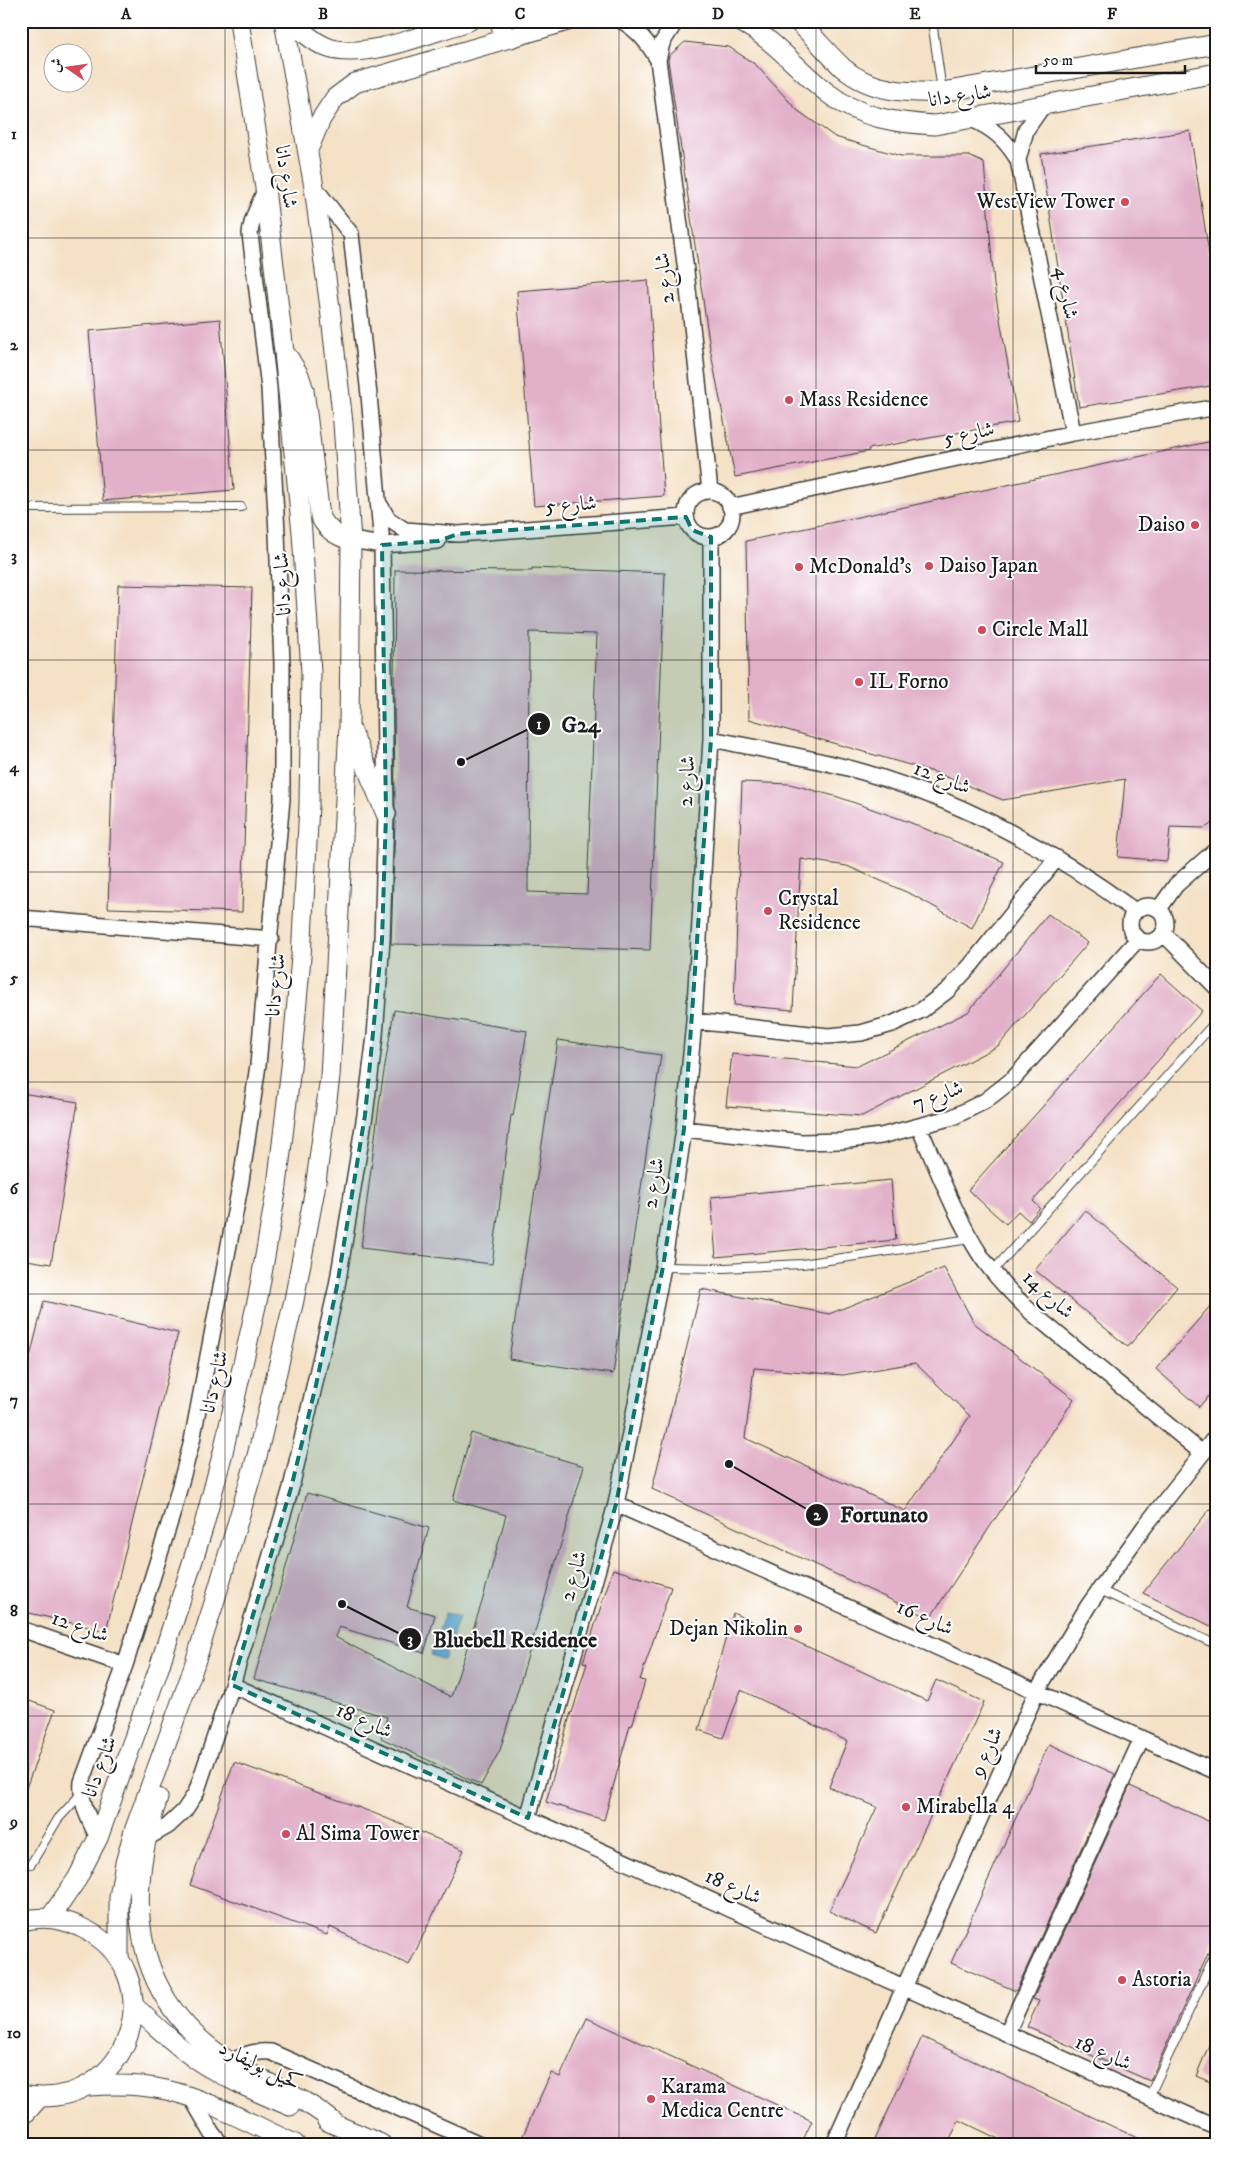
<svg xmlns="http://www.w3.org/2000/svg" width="1238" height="2165" font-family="'IM FELL DW Pica',Amiri,serif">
<rect width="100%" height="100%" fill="#fff"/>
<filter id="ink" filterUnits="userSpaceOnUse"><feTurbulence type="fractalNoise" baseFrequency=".02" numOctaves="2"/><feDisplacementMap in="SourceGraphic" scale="10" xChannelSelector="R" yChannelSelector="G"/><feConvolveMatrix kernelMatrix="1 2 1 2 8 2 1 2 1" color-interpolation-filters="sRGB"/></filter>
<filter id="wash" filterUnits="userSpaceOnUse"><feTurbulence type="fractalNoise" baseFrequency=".0096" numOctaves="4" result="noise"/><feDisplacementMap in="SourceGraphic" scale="20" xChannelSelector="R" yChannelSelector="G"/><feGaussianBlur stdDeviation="1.12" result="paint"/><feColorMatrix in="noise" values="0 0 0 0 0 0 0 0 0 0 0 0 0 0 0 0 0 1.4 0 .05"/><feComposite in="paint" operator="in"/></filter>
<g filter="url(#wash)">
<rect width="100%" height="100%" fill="#f4e1c6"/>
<path fill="#76aee5" stroke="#496580" d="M445,1613L459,1617L444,1660L431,1655Z"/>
<g id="blocks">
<path fill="#e2b0c9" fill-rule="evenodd" d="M685,42L729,47L756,65L797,110L835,137L901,156H969L984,163L994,285L1018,422L868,449L869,451L735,477L710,348L668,60L669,56Z
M1190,131L1209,254L1217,253V385L1079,407L1041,154Z
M648,280L664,496L534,506L517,291Z
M220,319L234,490L103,501L89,331Z
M1217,440V820L1205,828L1170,827L1167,861L1118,857L1125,779L1003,800L934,772L749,719L746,541Z
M532,568L665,573L650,950L526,946L391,944L395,820L397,815L395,807L394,693L395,570L532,571ZM529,632L597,634L587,894L528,892Z
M118,585L252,588L242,912L108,908Z
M742,782L790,784L838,797L909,822L1004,862L972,928L913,895L847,866L801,859L793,1010L734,1005Z
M1048,914L1088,943L998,1046L862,1116L726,1106L732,1054L858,1066L968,1012Z
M1161,974L1202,1011L1033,1201L1040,1208L1029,1221L1018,1211L1006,1224L968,1190Z
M394,1010L527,1031L513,1116L511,1115L492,1264L361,1248L381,1090Z
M558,1040L661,1055L613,1374L509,1359Z
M21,1093L78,1102L51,1264L21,1259Z
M891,1180L896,1240L716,1257L711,1197Z
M1085,1210L1177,1287L1128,1347L1035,1270Z
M944,1268L974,1323L1074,1399L930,1618L652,1489L701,1289L829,1314ZM915,1363L970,1416L905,1511L745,1438L754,1368L843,1375Z
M1217,1298V1386L1199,1407L1156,1369Z
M44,1301L178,1333L106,1631L21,1611V1393Z
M471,1433L584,1466L500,1750L481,1785L381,1738L387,1717L254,1679L307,1493L429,1528L407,1607L435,1615L424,1653L339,1627L335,1637L451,1697L482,1602L506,1515L453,1500Z
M1217,1500V1629L1143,1593Z
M613,1569L671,1587L640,1680L645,1681L632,1726L630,1725L604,1820L546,1802L571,1712L572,1713L587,1663L583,1662Z
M733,1613L927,1701L936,1680L984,1702L876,1933L829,1911L877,1807L829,1787L847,1741L741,1690L723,1738L699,1730Z
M21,1698L55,1710L23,1796H21Z
M1049,1744L1115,1774L1016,1991L951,1963Z
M234,1762L371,1812L464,1850L409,1965L330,1927L327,1935L190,1885Z
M1130,1786L1217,1825V1933L1150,2081L1027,2027L1039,2001L1033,1999Z
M587,2018L812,2121L801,2144H519L551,2073L560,2077Z
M1217,2026V2085L1196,2076Z
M922,2037L1150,2144H1009L959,2120L948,2144H873Z"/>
</g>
</g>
<g filter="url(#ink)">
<use href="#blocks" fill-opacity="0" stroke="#3c3a36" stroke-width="1"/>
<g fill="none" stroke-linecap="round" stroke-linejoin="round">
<g stroke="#3c3a36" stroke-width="10">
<path id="service" d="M932,21L942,91
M21,508L241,507
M663,1267L724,1268L802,1264L970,1239
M992,1272L1217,1020
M1100,1590L1217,1645
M31,1864L58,1819L81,1794
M1149,2097L1217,1950"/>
</g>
<g stroke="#3c3a36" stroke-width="18">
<path id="minor" d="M622,21C639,31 648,43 658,60
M676,21L662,43L658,60L686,271L710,491
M971,119C993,128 1006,140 1018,160L1073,433
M1018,160L1026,130L1044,104
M686 514a23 23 0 1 1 46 0a23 23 0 1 1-46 0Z
M380,505L388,519L405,530L458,534L686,517
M730,507L1073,433L1217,407
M351,540L382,545L438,541
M711,739C762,749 813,758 863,772C962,801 1052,850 1135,911
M1130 924a18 18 0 1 1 36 0a18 18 0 1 1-36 0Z
M1159,909L1176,885L1217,849
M21,918L271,939
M1163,933L1217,988
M694,1021L828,1036L861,1033L892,1024L922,1010L948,990L971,965L1057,858
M919,1127C938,1170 955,1216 981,1256C995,1277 1013,1295 1032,1313L1202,1453
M684,1129L802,1142L841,1141L881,1136L953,1117L985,1101L1013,1079L1138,939
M616,1504L1217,1772
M21,1629L125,1665
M232,1685L1217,2128
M528,1818L616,1504L663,1267L684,1129L694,1021L711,739V537
M98,1838C89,1819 80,1804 82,1782L125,1665L172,1515L192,1441L241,1181L258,1065L282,799V664L277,533L269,388L250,234C251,218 259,206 264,192
M147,1838L168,1826L184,1811L196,1793L232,1685L291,1488L337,1286L365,1115L375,1036L382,940L386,814L382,545L369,395L351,234L314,187
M1007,2033L1142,1738
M223,2069C239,2056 251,2050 271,2052L480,2144
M191,2097L212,2133L221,2144
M834,2144L1037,1691L1088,1606L1145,1526L1217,1435"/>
</g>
<g stroke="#3c3a36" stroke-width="21">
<path id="tertiary" d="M292,21C302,31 312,41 326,47C363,62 431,32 469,21
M500,21L503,33L511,38
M739,21C775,39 798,71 829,94C860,118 897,123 935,125L1217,73
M797,21C813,35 827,53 843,68C871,92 908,93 942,92L1217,44
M308,150L321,119L335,98L355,83L568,21
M288,357L299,375L304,390L320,516C327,530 336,536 351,540
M352,732L386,814
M158,1798C123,1902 132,1999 230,2062C265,2084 306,2097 337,2125
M50,1918L77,1879L98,1838L159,1668L204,1525L223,1452L258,1297L277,1186L291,1067L301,957L309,805L311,672L302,533L284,352L265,188L239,21
M21,1921C41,1916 62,1918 80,1927C175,1969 134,2115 21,2095
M119,1959V1897L125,1863L134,1831L191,1675L214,1603L257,1456L294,1300L315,1189L330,1077L349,726L351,540L343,423L330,308L314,187L284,21
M133,2005C153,2024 172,2042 194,2058C224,2078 257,2092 290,2106
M89,2086C115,2084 141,2084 166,2090C208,2099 255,2126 295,2144
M21,2118L39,2098
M327,2121L381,2144"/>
</g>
<use href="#service" stroke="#fff" stroke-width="8"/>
<use href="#minor" stroke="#fff" stroke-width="15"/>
<use href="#tertiary" stroke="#fff" stroke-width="19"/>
</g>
</g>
<path fill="#0f766e" fill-opacity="0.2" stroke="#0f766e" stroke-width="4" stroke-dasharray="10 6" stroke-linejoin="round" d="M686,517L692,530L711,537V739L684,1129L663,1267L616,1504L528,1818L232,1685L291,1488L316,1385L337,1286L365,1115L382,940L386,814L382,545L438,541L458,534Z"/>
<path fill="none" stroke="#1c1c1c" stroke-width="1" stroke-opacity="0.55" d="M225,21V2144M422,21V2144M619,21V2144M816,21V2144M1013,21V2144M21,238H1217M21,450H1217M21,660H1217M21,872H1217M21,1082H1217M21,1294H1217M21,1504H1217M21,1716H1217M21,1926H1217"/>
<g fill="#d1495b" stroke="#fff" stroke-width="2">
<circle cx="1125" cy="202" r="5"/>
<circle cx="789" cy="400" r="5"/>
<circle cx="1195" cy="525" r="5"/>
<circle cx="929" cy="566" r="5"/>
<circle cx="799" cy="567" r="5"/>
<circle cx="982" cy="630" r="5"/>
<circle cx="859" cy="682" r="5"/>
<circle cx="768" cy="911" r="5"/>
<circle cx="798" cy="1629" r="5"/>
<circle cx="906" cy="1807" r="5"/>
<circle cx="286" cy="1834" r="5"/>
<circle cx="1122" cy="1980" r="5"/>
<circle cx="651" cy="2099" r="5"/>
</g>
<g text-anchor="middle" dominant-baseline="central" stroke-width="4" stroke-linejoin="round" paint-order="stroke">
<g font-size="21" fill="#1c1c1c" stroke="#fff">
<text transform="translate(960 96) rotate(-8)">شارع دانا</text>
<text transform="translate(286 177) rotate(82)">شارع دانا</text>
<text transform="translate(665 278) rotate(-97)">شارع 2</text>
<text transform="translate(1066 293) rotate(79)">شارع 4</text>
<text transform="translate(969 434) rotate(-12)">شارع 5</text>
<text transform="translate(571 505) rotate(-4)">شارع 5</text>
<text transform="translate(283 584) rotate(-93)">شارع دانا</text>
<text transform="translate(942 778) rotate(21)">شارع 12</text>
<text transform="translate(687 781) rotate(-87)">شارع 2</text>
<text transform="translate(276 985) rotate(-85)">شارع دانا</text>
<text transform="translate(938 1096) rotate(-20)">شارع 7</text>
<text transform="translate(654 1183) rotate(-81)">شارع 2</text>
<text transform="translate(1048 1295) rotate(42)">شارع 14</text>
<text transform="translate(215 1382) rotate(-77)">شارع دانا</text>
<text transform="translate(574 1576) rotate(-74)">شارع 2</text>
<text transform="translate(925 1618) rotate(24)">شارع 16</text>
<text transform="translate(80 1627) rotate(19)">شارع 12</text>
<text transform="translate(364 1721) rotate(24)">شارع 18</text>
<text transform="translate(987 1752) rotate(-66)">شارع 9</text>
<text transform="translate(100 1767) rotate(-70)">شارع دانا</text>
<text transform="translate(733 1887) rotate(24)">شارع 18</text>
<text transform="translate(1103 2053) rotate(24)">شارع 18</text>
<text transform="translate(260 2066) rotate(26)">كحيل بوليفارد</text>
</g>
<g font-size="21" fill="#1c1c1c" stroke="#fff" text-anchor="start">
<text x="1115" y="202" text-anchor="end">WestView Tower</text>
<text x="799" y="400">Mass Residence</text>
<text x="1185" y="525" text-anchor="end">Daiso</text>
<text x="939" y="566">Daiso Japan</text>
<text x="809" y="567">McDonald's</text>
<text x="992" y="630">Circle Mall</text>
<text x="869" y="682">IL Forno</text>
<text x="778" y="899">Crystal<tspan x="778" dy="24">Residence</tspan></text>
<text x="788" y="1629" text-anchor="end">Dejan Nikolin</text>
<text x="916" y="1807">Mirabella 4</text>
<text x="296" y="1834">Al Sima Tower</text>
<text x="1132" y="1980">Astoria</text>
<text x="661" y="2087">Karama<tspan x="661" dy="24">Medica Centre</tspan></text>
</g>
</g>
<path fill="none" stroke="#1c1c1c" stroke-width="2" d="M461 762L539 724M729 1464L817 1515M342 1604L410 1639"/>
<g fill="#1c1c1c" stroke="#fff" stroke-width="2">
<circle cx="461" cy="762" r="5"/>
<circle cx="729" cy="1464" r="5"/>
<circle cx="342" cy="1604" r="5"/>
<circle cx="539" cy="724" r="12"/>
<circle cx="817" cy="1515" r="12"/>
<circle cx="410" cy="1639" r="12"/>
</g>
<g font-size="15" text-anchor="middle" font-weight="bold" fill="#fff">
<text x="539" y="729">1</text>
<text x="817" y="1520">2</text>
<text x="410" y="1644">3</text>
</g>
<g font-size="22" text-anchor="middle" font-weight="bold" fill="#1c1c1c" stroke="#fff" stroke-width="4" stroke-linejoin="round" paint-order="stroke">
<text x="581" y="732">G24</text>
<text x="884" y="1522">Fortunato</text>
<text x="515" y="1647">Bluebell Residence</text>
</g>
<rect width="1238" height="2165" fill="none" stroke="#fff" stroke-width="55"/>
<g transform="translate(68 68) rotate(283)"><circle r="24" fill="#ffffff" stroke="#a4a4a4"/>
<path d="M0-4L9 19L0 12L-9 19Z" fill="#d1495b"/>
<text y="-8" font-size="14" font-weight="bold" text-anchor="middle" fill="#1c1c1c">ش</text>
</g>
<path d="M1036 65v8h149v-8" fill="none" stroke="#1c1c1c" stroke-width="2.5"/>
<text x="1043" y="65" font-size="15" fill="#1c1c1c" stroke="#ffffff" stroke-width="4" paint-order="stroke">50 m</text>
<rect x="28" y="28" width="1182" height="2110" fill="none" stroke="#1c1c1c" stroke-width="2"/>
<g font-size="16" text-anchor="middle" font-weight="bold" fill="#1c1c1c">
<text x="126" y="19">A</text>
<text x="323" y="19">B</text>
<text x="520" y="19">C</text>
<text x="718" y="19">D</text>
<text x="915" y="19">E</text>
<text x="1112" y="19">F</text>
<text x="14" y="139">1</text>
<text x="14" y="350">2</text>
<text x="14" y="561">3</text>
<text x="14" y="772">4</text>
<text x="14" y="983">5</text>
<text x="14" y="1194">6</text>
<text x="14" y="1405">7</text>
<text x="14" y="1616">8</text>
<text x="14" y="1827">9</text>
<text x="14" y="2038">10</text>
</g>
</svg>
